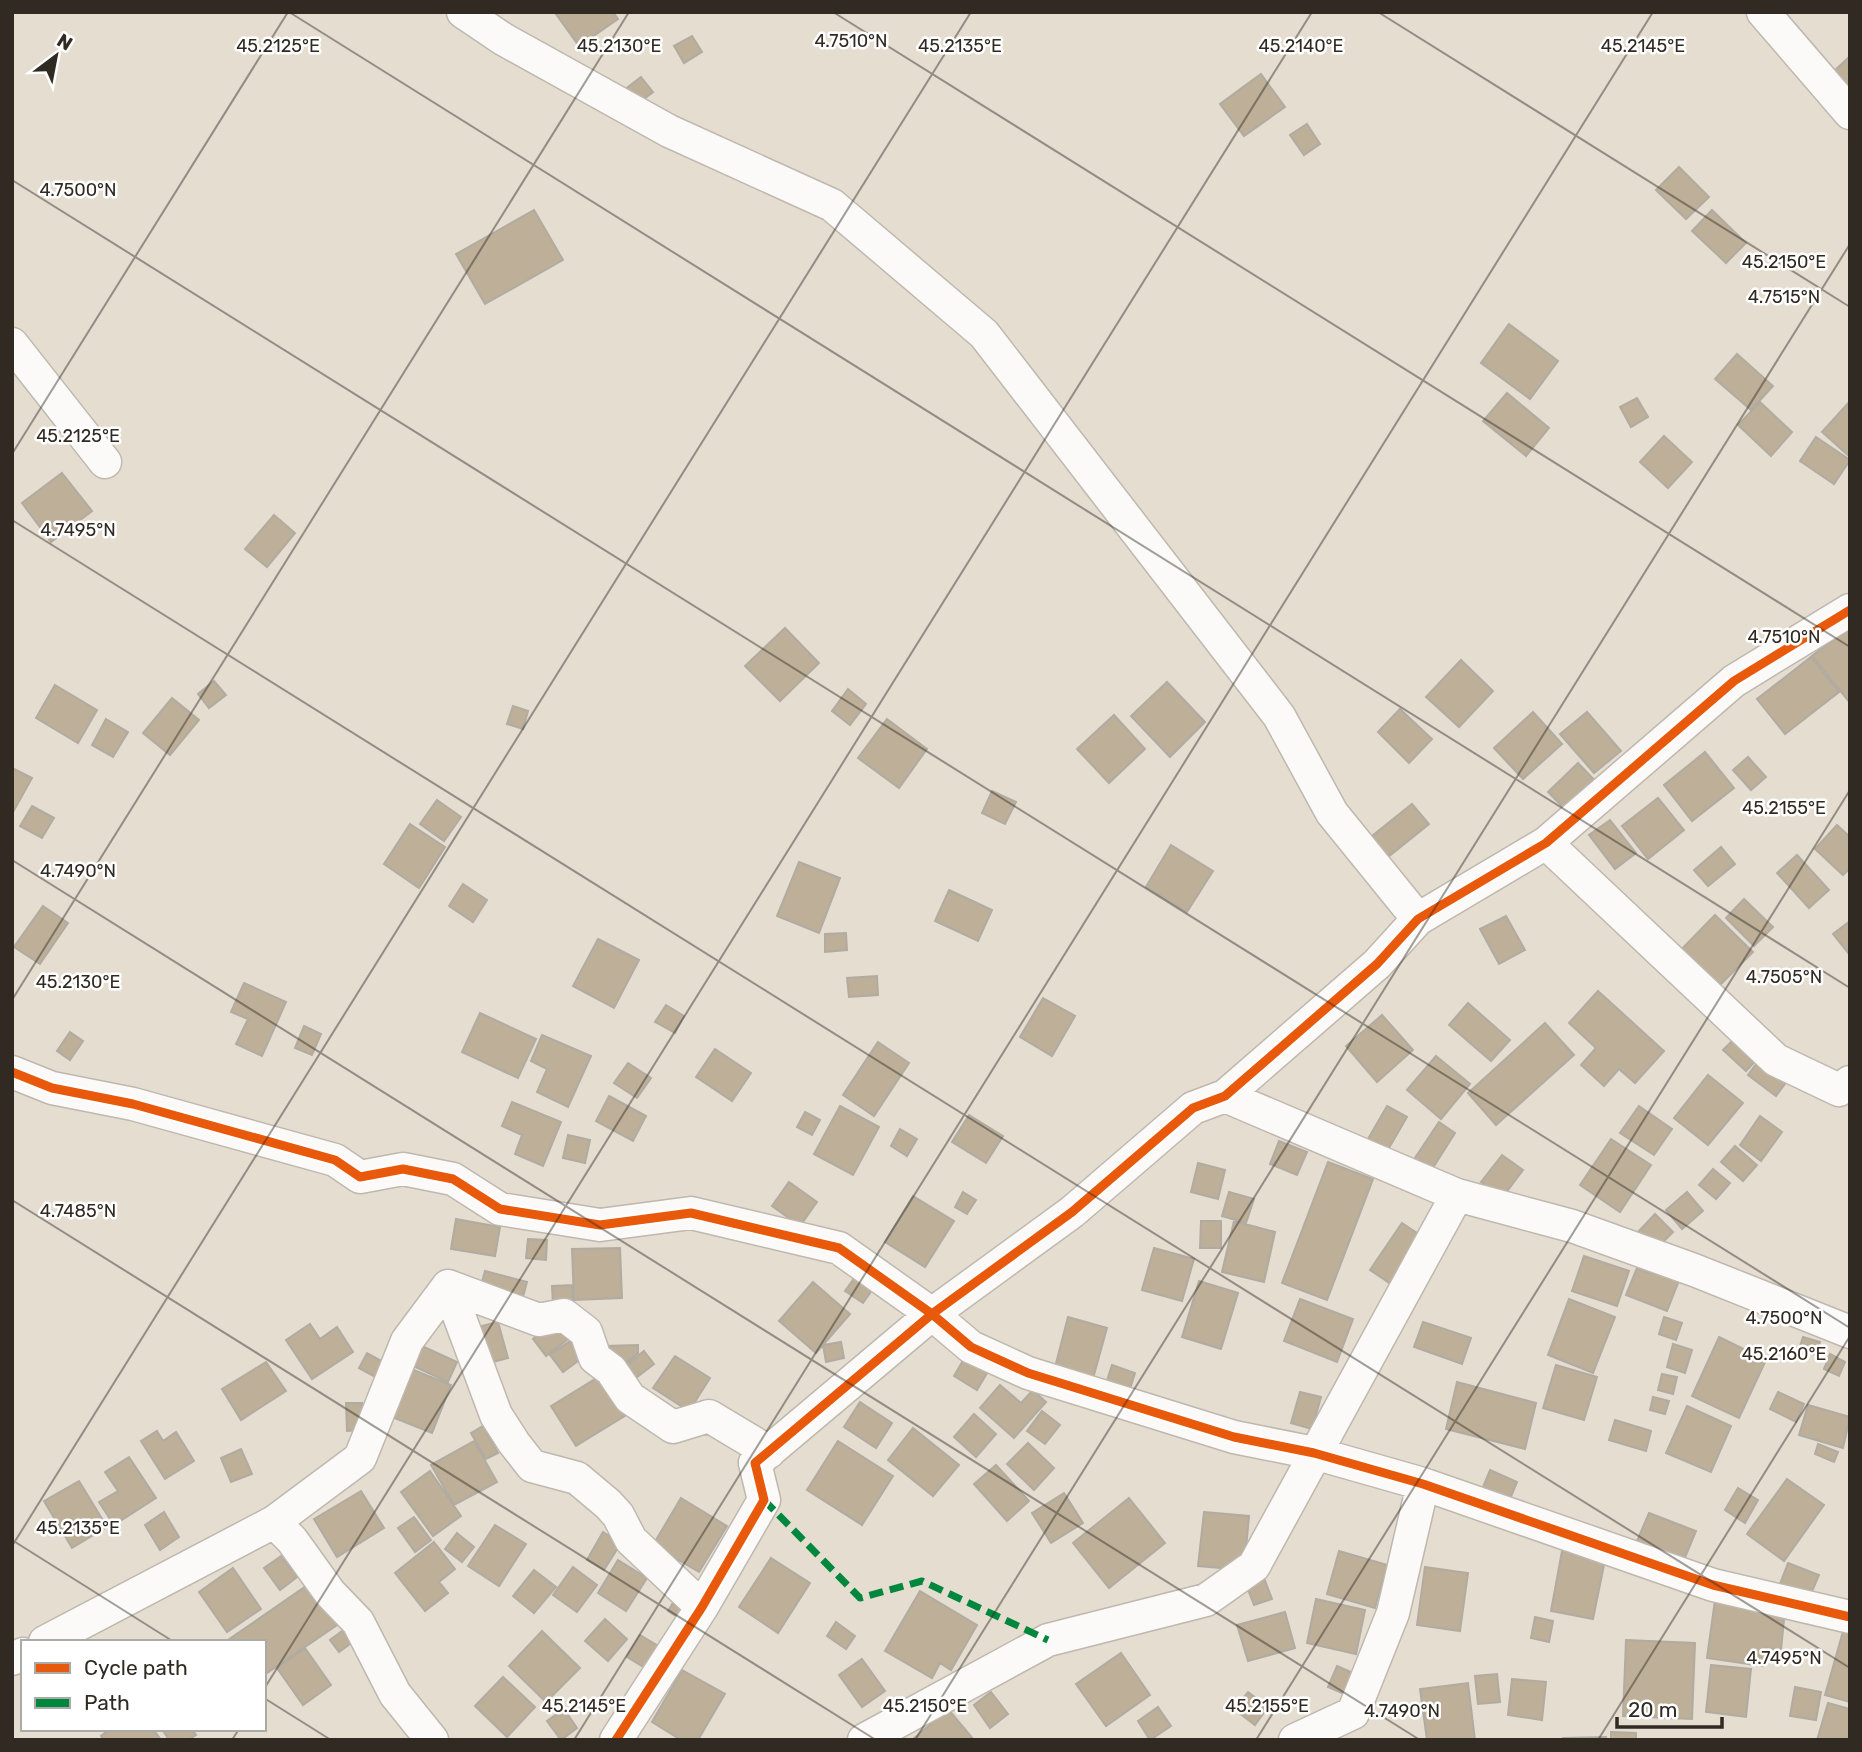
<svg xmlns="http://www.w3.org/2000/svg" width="1862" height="1752" font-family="Rubik,sans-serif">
<rect width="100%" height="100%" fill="#e5ddd0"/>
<path fill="#bdaf98" stroke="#b1aba1" stroke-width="2" d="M558,12H613L618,19L579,46L556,14Z
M692,36L702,52L684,63L674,46Z
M1850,56V90L1833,72Z
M1261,74L1285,107L1244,136L1220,104Z
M641,77L653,92L635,106L623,91Z
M1307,124L1320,144L1304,155L1290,135Z
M1679,167L1709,197L1686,219L1656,190Z
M534,210L563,260L485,304L456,254Z
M1712,210L1746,243L1726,263L1692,231Z
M1509,324L1558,361L1530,399L1481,363Z
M1737,354L1773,386L1751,410L1715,379Z
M1507,393L1549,428L1526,456L1483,421Z
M1637,398L1648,417L1631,427L1620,407Z
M1850,401V457L1822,432Z
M1760,402L1792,432L1771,456L1738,425Z
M1664,436L1692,462L1668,488L1640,462Z
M1816,437L1850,460L1834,484L1800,461Z
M62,473L92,511L51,542L22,503Z
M274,515L295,533L267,567L245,549Z
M1850,627V703L1812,656Z
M785,628L819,663L780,701L745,666Z
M1811,657L1839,692L1785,734L1757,699Z
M1461,660L1493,691L1459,727L1426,697Z
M214,681L226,695L209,708L198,694Z
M1167,682L1205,722L1170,757L1131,716Z
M55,685L97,710L78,743L36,718Z
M848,689L866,704L850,725L832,711Z
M172,698L199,720L170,755L143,733Z
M513,706L528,711L523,729L507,724Z
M1400,709L1432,739L1409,763L1378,732Z
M1533,712L1562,744L1523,779L1494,748Z
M1587,712L1621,751L1594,773L1560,734Z
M1114,715L1145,749L1109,783L1077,749Z
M106,719L128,732L113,757L92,745Z
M887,719L927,749L899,788L858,758Z
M1705,752L1734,788L1692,821L1664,785Z
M1748,757L1766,777L1751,790L1733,770Z
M1578,763L1599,785L1569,813L1548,792Z
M12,768L32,778L12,814Z
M992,791L1016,802L1005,824L982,813Z
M1658,798L1684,830L1648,859L1622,826Z
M437,800L461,817L444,841L420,824Z
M1412,804L1429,824L1388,857L1372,836Z
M32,806L54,818L42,838L20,826Z
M1610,820L1636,853L1615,869L1589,835Z
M410,824L445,847L419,888L384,864Z
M1837,825L1850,837V868L1843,875L1815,849Z
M1171,845L1213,871L1187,912L1146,887Z
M1721,847L1735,864L1708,886L1694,870Z
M1797,855L1829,890L1809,908L1777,873Z
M799,862L840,878L819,933L777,916Z
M463,884L487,900L473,922L449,906Z
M949,890L992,910L978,941L935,921Z
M1744,899L1773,927L1754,946L1726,918Z
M43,906L68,923L40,964L14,947Z
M1715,915L1753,952L1709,996L1672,959Z
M1506,916L1525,950L1499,964L1480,929Z
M1850,921V954H1849L1833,934Z
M846,933L847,950L825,952V934Z
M598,939L639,960L614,1008L573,986Z
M877,976L878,995L849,997L847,978Z
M244,983L286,1002L262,1056L236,1044L248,1019L231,1012Z
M1598,991L1664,1051L1635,1083L1619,1069L1604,1086L1581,1065L1596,1048L1569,1023Z
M1043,998L1075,1016L1052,1056L1020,1037Z
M1468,1003L1510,1040L1491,1061L1449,1025Z
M666,1005L684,1016L675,1033L655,1022Z
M480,1013L536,1039L518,1078L462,1052Z
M1382,1015L1413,1050L1377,1082L1346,1046Z
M1545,1023L1574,1055L1496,1125L1468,1093Z
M304,1026L321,1034L312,1055L295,1048Z
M70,1032L83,1041L70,1060L57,1051Z
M542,1035L591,1056L568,1107L537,1092L547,1069L531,1061Z
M1738,1035L1761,1055L1746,1071L1723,1050Z
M878,1042L909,1063L874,1116L843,1095Z
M715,1049L751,1073L732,1101L696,1077Z
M1436,1056L1470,1084L1441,1119L1407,1090Z
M1762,1056L1790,1077L1776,1096L1748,1075Z
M628,1063L651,1078L637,1098L614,1083Z
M1708,1075L1743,1103L1708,1145L1674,1118Z
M609,1096L646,1116L633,1141L596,1121Z
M512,1102L561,1122L543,1166L515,1154L522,1135L502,1126Z
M840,1106L879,1127L853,1175L814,1154Z
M1387,1106L1407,1117L1385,1155L1365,1144Z
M1639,1106L1672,1129L1654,1155L1620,1133Z
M805,1112L820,1120L812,1135L797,1127Z
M969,1115L1003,1136L986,1163L952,1142Z
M1760,1116L1782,1132L1761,1161L1740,1145Z
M1439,1122L1455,1133L1431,1171L1413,1161Z
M900,1129L917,1139L907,1156L891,1146Z
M568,1135L590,1140L585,1163L563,1158Z
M1611,1139L1651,1165L1620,1212L1580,1185Z
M1279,1141L1307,1152L1297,1175L1270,1164Z
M1735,1146L1757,1165L1743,1181L1721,1162Z
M1502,1155L1523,1170L1502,1198L1481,1182Z
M1328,1162L1373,1179L1327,1300L1282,1283Z
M1198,1163L1225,1170L1218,1199L1191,1192Z
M1713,1169L1730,1183L1716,1199L1699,1185Z
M789,1182L817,1202L800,1226L772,1206Z
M963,1192L976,1200L967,1214L955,1207Z
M1229,1192L1254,1199L1246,1223L1222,1216Z
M1687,1192L1703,1211L1682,1229L1666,1210Z
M913,1196L954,1221L925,1267L885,1242Z
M1655,1214L1673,1232L1656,1249L1638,1232Z
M456,1219L500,1227L495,1256L451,1249Z
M1201,1221H1221V1248H1200Z
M1234,1221L1275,1232L1264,1282L1222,1272Z
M1402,1223L1423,1237L1391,1284L1370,1270Z
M528,1239L547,1240L546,1260L526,1258Z
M620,1248L622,1298L574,1300L572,1249Z
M1154,1248L1194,1259L1182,1301L1142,1290Z
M1584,1256L1629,1271L1617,1306L1572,1291Z
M1652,1266L1680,1278L1667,1311L1626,1295L1637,1268L1649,1273Z
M485,1271L527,1282L521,1304L479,1293Z
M858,1273L875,1286L863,1303L845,1291Z
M1199,1281L1238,1293L1221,1349L1182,1337Z
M813,1282L850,1314L816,1353L779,1321Z
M572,1285L573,1304L553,1305L552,1286Z
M1300,1299L1353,1319L1337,1362L1284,1341Z
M1569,1299L1615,1317L1593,1373L1548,1355Z
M1068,1317L1107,1328L1092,1382L1054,1371Z
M1664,1317L1682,1323L1676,1340L1659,1334Z
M498,1322L508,1358L485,1364L474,1328Z
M555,1322L568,1339L546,1356L533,1339Z
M1423,1322L1471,1338L1462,1364L1414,1347Z
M310,1324L320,1339L337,1327L353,1352L312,1379L286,1340Z
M1719,1337L1766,1360L1739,1418L1692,1396Z
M1803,1337L1820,1342L1816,1355L1799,1349Z
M411,1341L457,1362L448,1382L402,1361Z
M570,1341L582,1358L563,1372L550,1355Z
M841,1342L844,1358L826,1362L823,1345Z
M1673,1344L1692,1350L1685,1373L1667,1367Z
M638,1345V1353L622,1366L605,1346Z
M644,1351L654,1364L636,1378L625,1366Z
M367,1353L385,1363L377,1378L359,1368Z
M1830,1354L1845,1362L1839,1376L1824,1369Z
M675,1356L710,1378L689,1411L653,1388Z
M964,1359L987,1373L977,1390L954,1376Z
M266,1362L286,1391L241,1420L222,1389Z
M1112,1365L1135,1373L1127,1398L1104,1390Z
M1556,1365L1597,1377L1584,1420L1543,1408Z
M406,1367L451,1385L432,1433L387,1415Z
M603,1374L628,1414L576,1446L551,1406Z
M1662,1374L1677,1377L1673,1394L1658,1390Z
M1457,1382L1536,1403L1525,1449L1446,1429Z
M1000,1385L1021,1403L1033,1390L1046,1402L1014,1438L980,1408Z
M1300,1392L1321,1397L1312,1429L1291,1423Z
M1778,1392L1804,1404L1796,1422L1770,1409Z
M1653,1397L1669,1401L1665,1414L1650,1410Z
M860,1402L892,1423L876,1448L844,1427Z
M346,1403H362V1430L347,1431Z
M1808,1405L1850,1417L1843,1448L1799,1435Z
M1687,1406L1731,1426L1711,1472L1666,1453Z
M1042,1411L1060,1425L1045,1444L1027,1431Z
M974,1414L996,1434L976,1457L954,1437Z
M1615,1420L1651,1431L1646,1451L1609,1440Z
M483,1426L498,1453L486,1459L471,1433Z
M913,1428L959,1465L933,1496L888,1460Z
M157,1431L163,1441L176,1432L194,1461L165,1479L141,1441Z
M474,1441L497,1482L454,1505L431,1465Z
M838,1441L893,1476L862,1525L807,1490Z
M1028,1443L1054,1468L1034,1490L1007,1464Z
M1818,1444L1838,1452L1834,1462L1815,1454Z
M241,1449L252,1474L231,1482L221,1458Z
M129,1457L156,1498L114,1525L99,1502L118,1491L105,1472Z
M996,1465L1029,1501L1007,1521L974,1484Z
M1490,1470L1517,1482L1510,1499L1483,1487Z
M430,1471L461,1516L433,1536L401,1492Z
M1787,1479L1824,1505L1784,1561L1747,1534Z
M79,1481L107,1527L72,1548L44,1501Z
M1738,1488L1758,1500L1745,1523L1725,1510Z
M361,1491L384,1528L337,1557L314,1519Z
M1064,1493L1083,1523L1051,1543L1032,1513Z
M681,1498L727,1526L699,1572L653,1545Z
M1129,1498L1165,1543L1109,1588L1073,1543Z
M164,1512L179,1537L160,1550L145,1525Z
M1204,1512L1249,1516L1244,1570L1198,1566Z
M1649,1513L1696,1531L1684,1560L1637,1541Z
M414,1517L431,1540L415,1552L398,1528Z
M495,1525L526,1544L499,1586L468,1566Z
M603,1532L621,1543L604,1570L587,1560Z
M457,1533L474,1547L462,1562L445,1549Z
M434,1542L455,1569L439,1582L448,1593L425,1611L395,1573Z
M1339,1551L1387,1565L1375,1608L1327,1594Z
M1562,1551L1605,1560L1593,1619L1551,1611Z
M281,1556L297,1577L280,1590L264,1568Z
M771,1558L810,1583L778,1633L739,1607Z
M618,1560L647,1578L626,1611L598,1593Z
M1788,1563L1819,1575L1810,1596L1780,1584Z
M573,1567L597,1585L577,1612L553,1595Z
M1425,1567L1468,1573L1460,1631L1417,1625Z
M233,1568L261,1609L227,1632L199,1592Z
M534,1570L556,1587L534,1613L513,1596Z
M1264,1578L1272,1599L1254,1605L1246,1584Z
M312,1582L340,1623L264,1675V1642L228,1640Z
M920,1591L977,1625L951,1670L940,1663L932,1678L885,1651Z
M678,1595L694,1605L684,1621L668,1611Z
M1316,1599L1365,1610L1356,1654L1307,1643Z
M1715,1600L1785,1609L1781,1650L1766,1648L1763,1666L1707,1658Z
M1285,1612L1295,1648L1248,1661L1237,1625Z
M1535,1617L1553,1621L1549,1642L1531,1638Z
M605,1619L627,1639L608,1661L585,1641Z
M836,1622L855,1636L846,1649L827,1636Z
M1844,1628L1850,1629V1702L1825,1695Z
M345,1629L354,1641L339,1652L330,1640Z
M542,1631L580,1668L546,1702L509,1666Z
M640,1635L667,1651L653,1673L627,1657Z
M1626,1640L1695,1643L1692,1719L1623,1716Z
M305,1648L331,1685L303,1705L277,1668Z
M1121,1653L1150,1695L1106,1726L1076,1684Z
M862,1659L885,1691L862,1707L839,1675Z
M1711,1665L1751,1669L1746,1717L1706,1712Z
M1337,1666L1360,1676L1351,1697L1328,1687Z
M682,1670L725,1694L698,1740H681L652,1722Z
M1497,1674L1500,1702L1478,1704L1475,1676Z
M503,1677L535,1707L507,1737L475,1706Z
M1512,1679L1546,1682L1542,1720L1508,1715Z
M1468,1683L1475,1740H1427L1420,1689Z
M1795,1687L1821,1692L1816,1720L1790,1716Z
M991,1692L1008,1714L990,1728L974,1705Z
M1248,1692L1268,1707L1255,1725L1234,1709Z
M1828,1703L1850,1709V1740H1817Z
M1158,1707L1171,1726L1150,1740L1138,1721Z
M564,1709L577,1728L561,1740L547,1721Z
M948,1709L974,1740H912Z
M110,1729H153L161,1740H104L101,1736Z
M162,1729H192L196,1735L188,1740H169Z
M1611,1732L1636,1733V1740H1611Z
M1606,1737V1740H1563V1738Z"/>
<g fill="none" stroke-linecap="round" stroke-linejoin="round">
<g stroke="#beb8ae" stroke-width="35">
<path id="minor" d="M463,12L503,39L669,131L832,205L984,334L1279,716L1332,813L1418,919
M1763,12L1850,113
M12,344L105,462
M1546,843L1776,1060L1839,1090L1850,1082
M12,1072L52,1088L133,1104L335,1160L360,1177L403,1169L453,1179L500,1209L600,1225L691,1213L839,1248L932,1314L971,1347L1028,1373L1234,1437L1314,1453L1423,1484L1713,1585L1850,1617
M1225,1096L1457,1195L1572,1226L1694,1270L1850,1332
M448,1286L496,1415L514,1443L532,1466L577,1478L608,1504L618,1515L631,1540L702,1607
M274,1522L292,1540L330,1593L358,1622L395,1694L432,1740
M45,1642L274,1522L360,1458L407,1341L448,1286L539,1320L564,1315L586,1332L595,1358L611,1370L630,1398L673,1427L709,1416L769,1452
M12,1659L23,1654
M616,1740L702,1607L764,1500L755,1463L932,1314L1072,1212L1193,1108L1225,1096L1377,964L1418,919L1546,843L1734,681L1850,610
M864,1740L1048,1640L1206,1600L1254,1566L1457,1195
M1295,1740L1353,1713L1393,1613L1423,1484"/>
</g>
<use href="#minor" stroke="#fbfaf8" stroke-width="32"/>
<path stroke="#00873e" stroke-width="7" stroke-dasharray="14 7" stroke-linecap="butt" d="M764,1500L860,1598L922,1581L1048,1640"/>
<g stroke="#fff" stroke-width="13">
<path id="cycleway" d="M12,1072L52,1088L133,1104L335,1160L360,1177L403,1169L453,1179L500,1209L600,1225L691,1213L839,1248L932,1314L971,1347L1028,1373L1234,1437L1314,1453L1423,1484L1713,1585L1850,1617
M616,1740L702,1607L764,1500L755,1463L932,1314L1072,1212L1193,1108L1225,1096L1377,964L1418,919L1546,843L1734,681L1850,610"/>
</g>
<use href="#cycleway" stroke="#e8590c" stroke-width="9"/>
</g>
<path fill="none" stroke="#302a22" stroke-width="2" stroke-opacity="0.45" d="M289,12L1850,988M833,12L1850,647M1378,12L1850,307M12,180L1850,1328M12,454L288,12M12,520L1850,1668M12,860L1420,1740M12,1000L629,12M12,1200L876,1740M12,1540L174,1642M12,1546L971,12M264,1689L1312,12M264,1698L331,1740M232,1740L239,1729M574,1740L1653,12M915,1740L1850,244M1256,1740L1850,790M1598,1740L1850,1336"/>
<g font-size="18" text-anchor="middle" fill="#302a22" stroke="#fff" stroke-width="5" stroke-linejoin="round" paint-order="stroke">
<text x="851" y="47">4.7510°N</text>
<text x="278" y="52">45.2125°E</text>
<text x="619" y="52">45.2130°E</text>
<text x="960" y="52">45.2135°E</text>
<text x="1301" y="52">45.2140°E</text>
<text x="1643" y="52">45.2145°E</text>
<text x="78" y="196">4.7500°N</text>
<text x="1784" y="268">45.2150°E</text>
<text x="1784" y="303">4.7515°N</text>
<text x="78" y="442">45.2125°E</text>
<text x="78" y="536">4.7495°N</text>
<text x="1784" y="643">4.7510°N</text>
<text x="1784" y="814">45.2155°E</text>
<text x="78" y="877">4.7490°N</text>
<text x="1784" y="983">4.7505°N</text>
<text x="78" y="988">45.2130°E</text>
<text x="78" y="1217">4.7485°N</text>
<text x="1784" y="1324">4.7500°N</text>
<text x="1784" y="1360">45.2160°E</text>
<text x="78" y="1534">45.2135°E</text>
<text x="1784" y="1664">4.7495°N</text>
<text x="584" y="1712">45.2145°E</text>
<text x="925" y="1712">45.2150°E</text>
<text x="1267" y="1712">45.2155°E</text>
<text x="1402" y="1717">4.7490°N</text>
</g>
<rect width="1862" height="1752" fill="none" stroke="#302a22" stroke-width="28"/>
<rect x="21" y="1640" width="245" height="91" fill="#ffffff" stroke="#acaaa7" stroke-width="2"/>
<rect x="35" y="1663" width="35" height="10" fill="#e8590c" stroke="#acaaa7" stroke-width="2"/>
<text x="84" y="1675" font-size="21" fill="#302a22">Cycle path</text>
<rect x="35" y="1698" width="35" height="10" fill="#00873e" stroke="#acaaa7" stroke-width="2"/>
<text x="84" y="1710" font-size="21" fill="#302a22">Path</text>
<g transform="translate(56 56) rotate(32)" stroke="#ffffff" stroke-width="5" paint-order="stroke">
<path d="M0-5L12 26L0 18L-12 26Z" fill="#302a22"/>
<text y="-10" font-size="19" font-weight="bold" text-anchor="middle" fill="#302a22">N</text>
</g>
<path d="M1617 1717v10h105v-10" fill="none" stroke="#302a22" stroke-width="3.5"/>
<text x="1628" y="1717" font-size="21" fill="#302a22" stroke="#ffffff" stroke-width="5" paint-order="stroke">20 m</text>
</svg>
